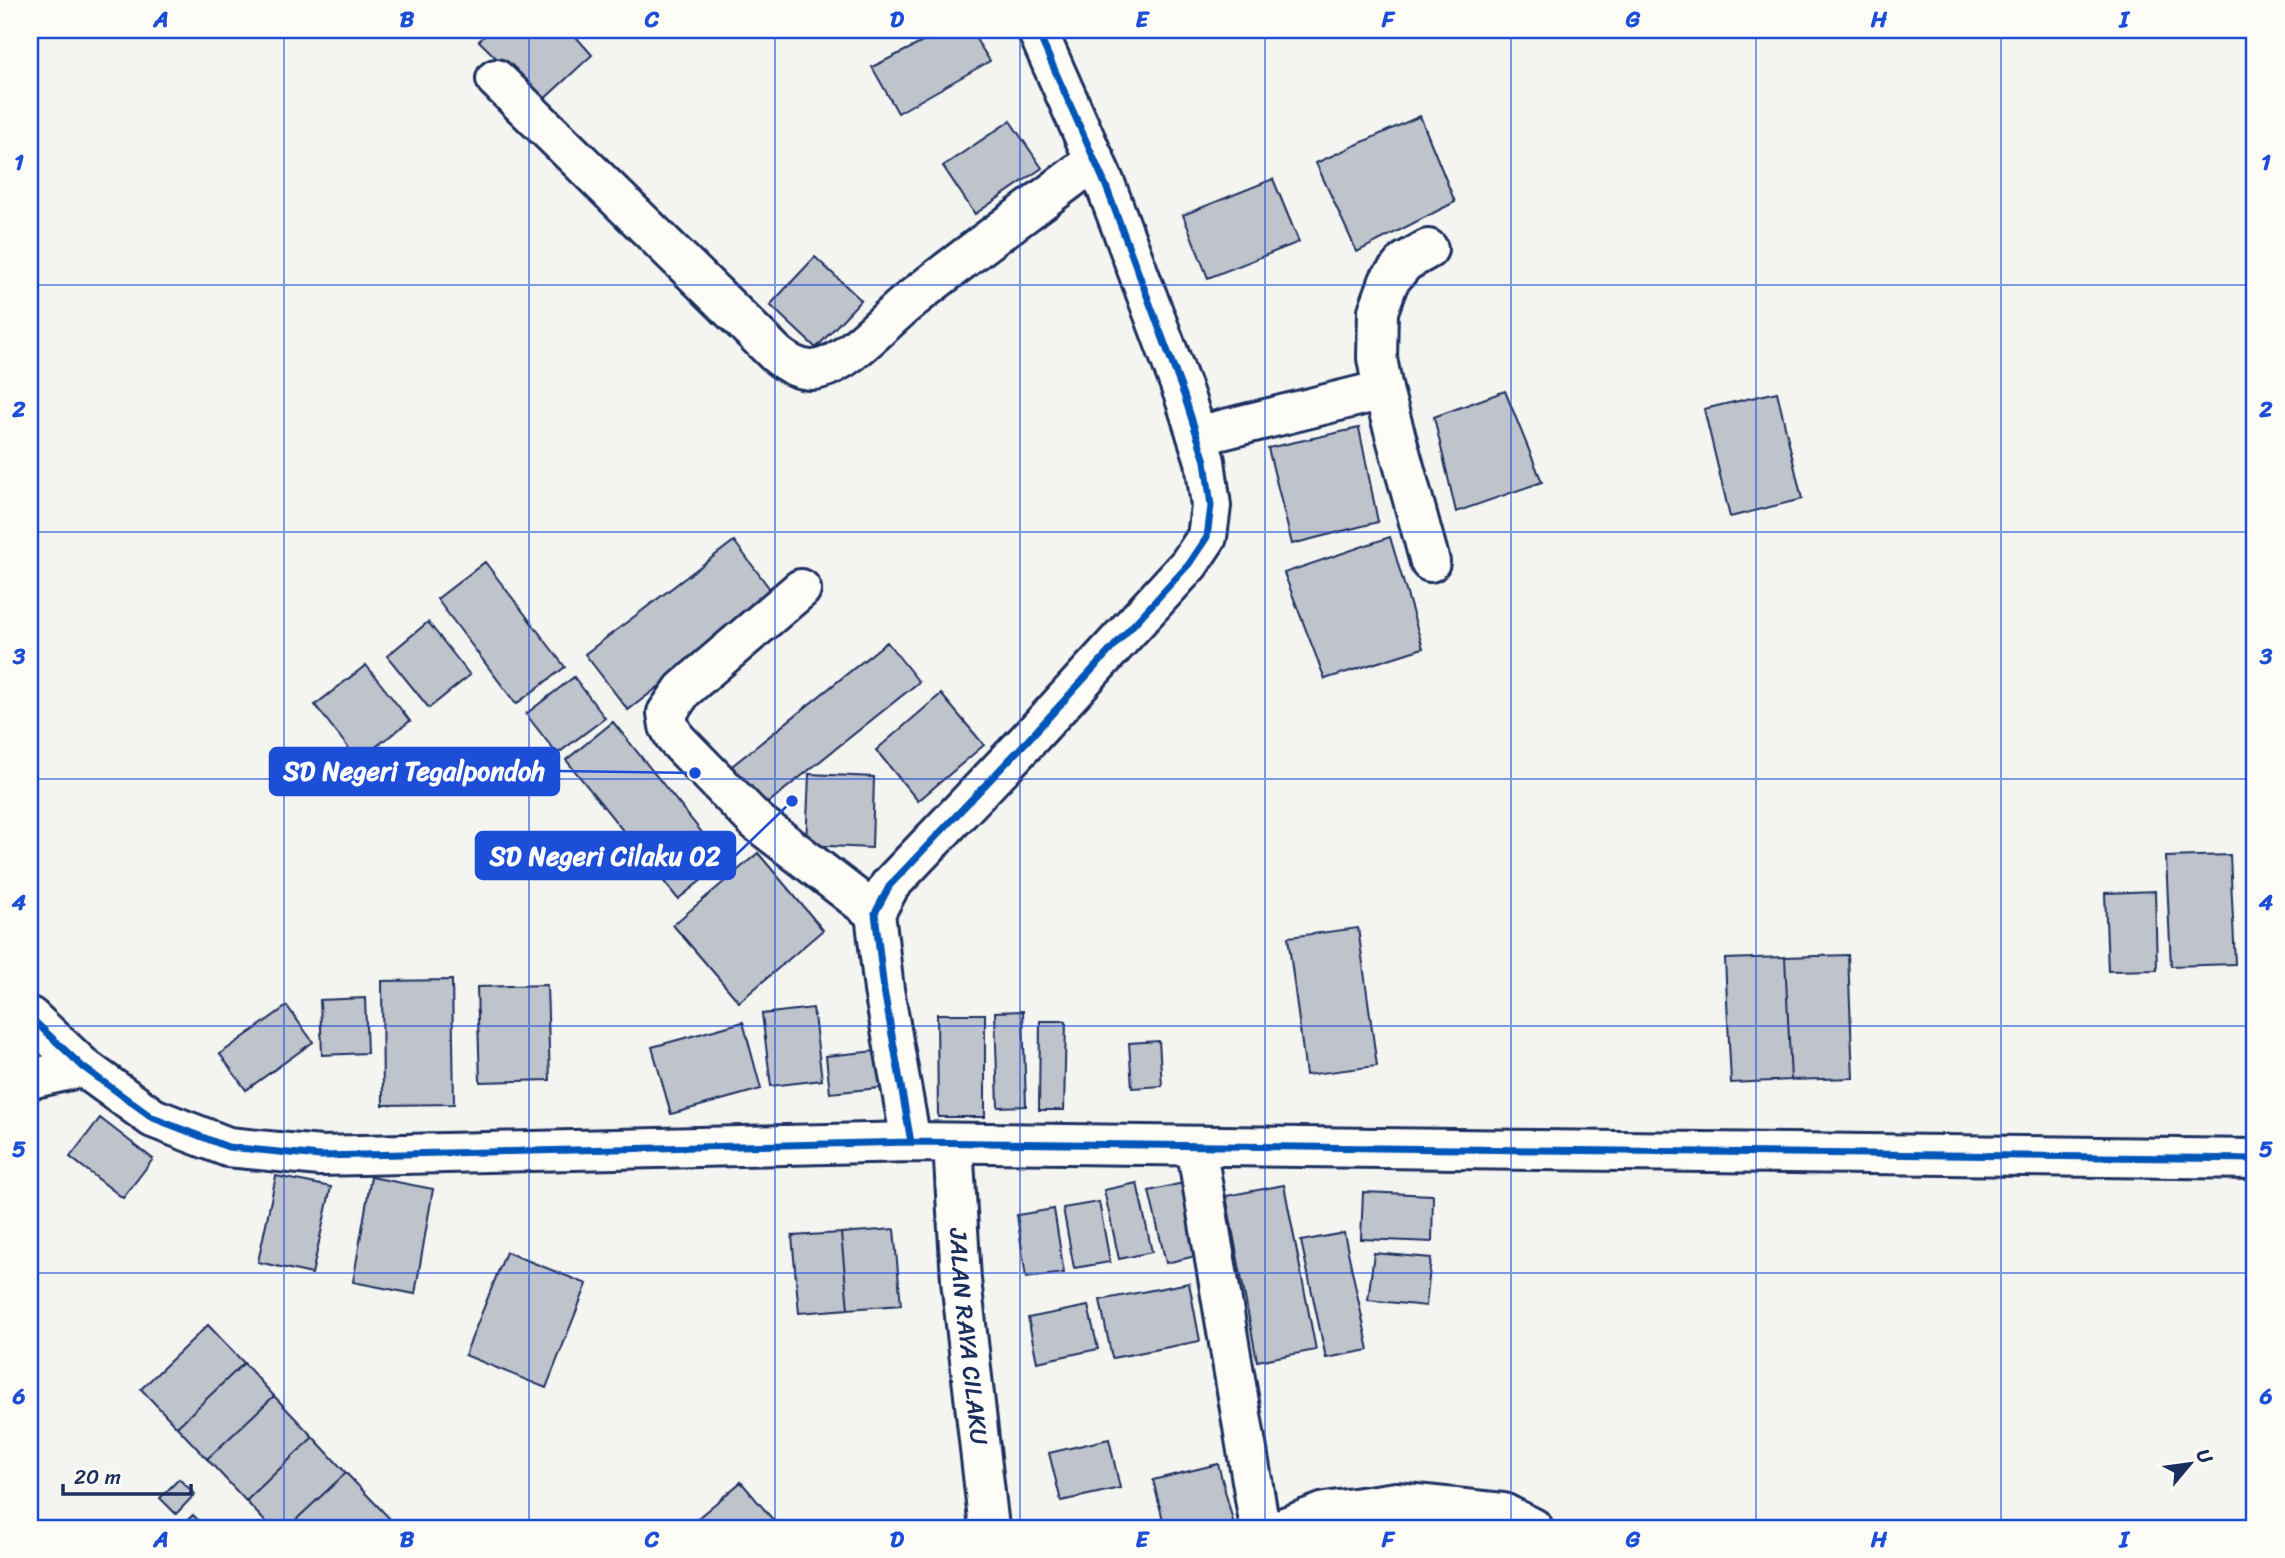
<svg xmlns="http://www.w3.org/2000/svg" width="2285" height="1558" font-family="Sriracha,sans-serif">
<rect width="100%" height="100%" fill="#f4f4f1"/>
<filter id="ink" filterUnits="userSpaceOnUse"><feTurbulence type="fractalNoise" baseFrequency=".0143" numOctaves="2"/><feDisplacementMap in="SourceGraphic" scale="14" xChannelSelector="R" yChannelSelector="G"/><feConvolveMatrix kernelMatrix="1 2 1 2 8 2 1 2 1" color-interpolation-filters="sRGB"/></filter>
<g filter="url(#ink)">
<path fill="#bfc3cc" stroke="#1b2f5e" stroke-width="2" d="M490,30H570L592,55L541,102L479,41Z
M947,30H970L990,61L898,113L872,67Z
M1420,116L1455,202L1357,252L1316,163Z
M1010,121L1042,168L975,214L943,166Z
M1273,179L1299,242L1208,278L1183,215Z
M815,257L861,300L816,348L770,305Z
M1505,391L1542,482L1456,512L1434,417Z
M1777,392L1802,499L1730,517L1704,409Z
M1359,428L1378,522L1292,544L1268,448Z
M1390,537L1423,648L1325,679L1284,573Z
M734,541L776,597L628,710L585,654Z
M485,562L565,667L516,704L437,599Z
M428,622L470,675L429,708L387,656Z
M887,642L919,682L764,806L732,766Z
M366,665L410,721L358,760L315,705Z
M574,677L605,718L557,754L526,714Z
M941,694L984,745L918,801L876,750Z
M613,722L725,861L678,899L566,760Z
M809,774L874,777L872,848L806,845Z
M758,853L823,930L739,1002L673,925Z
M2230,855L2235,964L2171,966L2166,857Z
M2155,891L2157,970L2108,971L2105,893Z
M1358,928L1377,1066L1306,1075L1288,937Z
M1848,955L1853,1078L1791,1080L1785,957Z
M1785,957L1791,1080L1731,1083L1725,959Z
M452,980L454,1104L383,1105L382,981Z
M547,985L550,1080L480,1082L477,987Z
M365,998L367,1053L322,1055L320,1000Z
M287,1006L313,1042L246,1090L220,1054Z
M813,1008L822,1080L771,1086L762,1014Z
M1023,1011L1026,1106L998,1107L995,1012Z
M937,1014H985V1117H938Z
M1040,1021H1066L1064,1110H1039Z
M743,1022L761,1089L671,1114L652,1047Z
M1159,1041L1162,1086L1132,1088L1129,1043Z
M886,1050L889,1087L830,1093L826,1056Z
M100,1118L153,1159L123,1198L70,1157Z
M276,1176L331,1187L312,1274L258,1262Z
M371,1177L433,1189L415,1294L353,1282Z
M1187,1182L1204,1254L1166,1263L1149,1191Z
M1137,1183L1152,1252L1119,1259L1104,1190Z
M1284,1185L1316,1350L1257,1361L1226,1196Z
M1363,1192L1433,1195L1432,1242L1361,1239Z
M1099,1202L1110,1262L1074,1268L1063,1208Z
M1054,1209L1064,1273L1026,1278L1017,1215Z
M894,1229L901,1305L848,1309L841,1233Z
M841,1233L848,1309L799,1313L792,1236Z
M1344,1233L1369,1350L1326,1358L1301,1241Z
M506,1252L587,1284L546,1388L465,1355Z
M1374,1253L1431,1258L1426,1306L1368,1300Z
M1189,1283L1200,1341L1112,1358L1100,1300Z
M1088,1306L1098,1349L1037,1362L1028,1318Z
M208,1325L244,1363L177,1427L141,1389Z
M244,1363L274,1396L207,1459L177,1427Z
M274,1396L313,1437L246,1501L207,1459Z
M313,1437L346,1473L287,1528H271L246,1501Z
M1109,1439L1120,1488L1061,1501L1049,1453Z
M1218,1464L1234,1525L1221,1528H1165L1153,1480Z
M346,1473L390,1519L380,1528H287Z
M179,1479L195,1494L176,1514L160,1498Z
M741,1482L780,1528H686Z
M193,1515L206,1528H179Z"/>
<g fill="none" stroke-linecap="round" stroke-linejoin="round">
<g stroke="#1b2f5e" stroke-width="44">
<g id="minor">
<path d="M496,79L776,354C788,364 803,373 819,369C849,362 884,321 908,302C969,253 1033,208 1095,160"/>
<path d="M1428,249L1405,262L1389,281L1378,311L1377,358L1383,390L1430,562"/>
<path d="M1197,436L1383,390"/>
<path d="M801,589L683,690L667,713L669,726L676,739L756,821L875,913"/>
<path d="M30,1017L83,1067L153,1118L228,1147L320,1156L911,1142L2255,1159"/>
<path d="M30,1079L83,1067"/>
<path d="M911,1142L884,990L875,913L890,885L1028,740L1189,564L1207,537L1211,506L1205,461L1184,395L1106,186L1037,30"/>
<path id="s1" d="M953,1143L961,1280L989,1528"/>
<path d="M1196,1146L1260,1528"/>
<path d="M1282,1528L1325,1512L1396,1502L1503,1513L1533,1528"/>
</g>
</g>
<use href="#minor" stroke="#fdfcf7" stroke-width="38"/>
<g stroke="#fdfcf7" stroke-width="11">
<path id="cycleway" d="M30,1017L83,1067L153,1118L228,1147L320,1156L911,1142L2255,1159
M911,1142L884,990L875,913L890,885L1028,740L1189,564L1207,537L1211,506L1205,461L1184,395L1106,186L1037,30"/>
</g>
<use href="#cycleway" stroke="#0057b8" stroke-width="7"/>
</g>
</g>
<path fill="none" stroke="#1d4ed8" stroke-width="2" stroke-opacity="0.55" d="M284,30V1528M529,30V1528M775,30V1528M1020,30V1528M1265,30V1528M1511,30V1528M1756,30V1528M2001,30V1528M30,285H2255M30,532H2255M30,779H2255M30,1026H2255M30,1273H2255"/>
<g text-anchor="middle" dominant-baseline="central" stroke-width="5" stroke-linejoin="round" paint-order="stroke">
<g font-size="24" fill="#1b2f5e" stroke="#fdfcf7">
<text stroke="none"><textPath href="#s1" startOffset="194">JALAN RAYA CILAKU</textPath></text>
</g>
</g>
<path fill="none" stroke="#1d4ed8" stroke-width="2.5" d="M695 773L559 771M792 801L735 856"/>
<g fill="#1d4ed8" stroke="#fdfcf7" stroke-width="2.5">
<circle cx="695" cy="773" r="7"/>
<circle cx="792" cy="801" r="7"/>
</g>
<g fill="#1d4ed8" stroke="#1d4ed8" stroke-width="2.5">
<rect x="270" y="748" width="289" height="47" rx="7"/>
<rect x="476" y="832" width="259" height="47" rx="7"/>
</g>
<g font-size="26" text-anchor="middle" font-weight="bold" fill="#fff">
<text x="414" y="780">SD Negeri Tegalpondoh</text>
<text x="605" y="865">SD Negeri Cilaku 02</text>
</g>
<rect width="2285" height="1558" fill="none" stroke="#fdfcf7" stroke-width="77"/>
<g transform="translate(2190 1464) rotate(61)" stroke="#fdfcf7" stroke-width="5" paint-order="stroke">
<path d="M0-5L12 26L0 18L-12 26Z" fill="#1b2f5e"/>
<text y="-10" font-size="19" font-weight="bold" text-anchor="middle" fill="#1b2f5e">U</text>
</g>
<path d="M63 1484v10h128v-10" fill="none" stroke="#1b2f5e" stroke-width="3.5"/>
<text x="74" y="1484" font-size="21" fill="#1b2f5e" stroke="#fdfcf7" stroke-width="5" paint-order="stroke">20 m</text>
<rect x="38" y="38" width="2208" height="1482" fill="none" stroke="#1d4ed8" stroke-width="2.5"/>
<g font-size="23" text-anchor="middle" font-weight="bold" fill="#1d4ed8">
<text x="161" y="27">A</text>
<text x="407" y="27">B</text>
<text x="652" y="27">C</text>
<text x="897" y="27">D</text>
<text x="1142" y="27">E</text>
<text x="1388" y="27">F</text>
<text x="1633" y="27">G</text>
<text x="1879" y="27">H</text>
<text x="2124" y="27">I</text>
<text x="19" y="170">1</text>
<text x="2266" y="170">1</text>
<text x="19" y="417">2</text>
<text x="2266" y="417">2</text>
<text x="19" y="664">3</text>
<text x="2266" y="664">3</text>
<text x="19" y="910">4</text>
<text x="2266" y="910">4</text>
<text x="19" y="1157">5</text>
<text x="2266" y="1157">5</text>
<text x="19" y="1404">6</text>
<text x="2266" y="1404">6</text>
<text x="161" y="1547">A</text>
<text x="407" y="1547">B</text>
<text x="652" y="1547">C</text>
<text x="897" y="1547">D</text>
<text x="1142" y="1547">E</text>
<text x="1388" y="1547">F</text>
<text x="1633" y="1547">G</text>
<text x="1879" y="1547">H</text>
<text x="2124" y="1547">I</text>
</g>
</svg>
